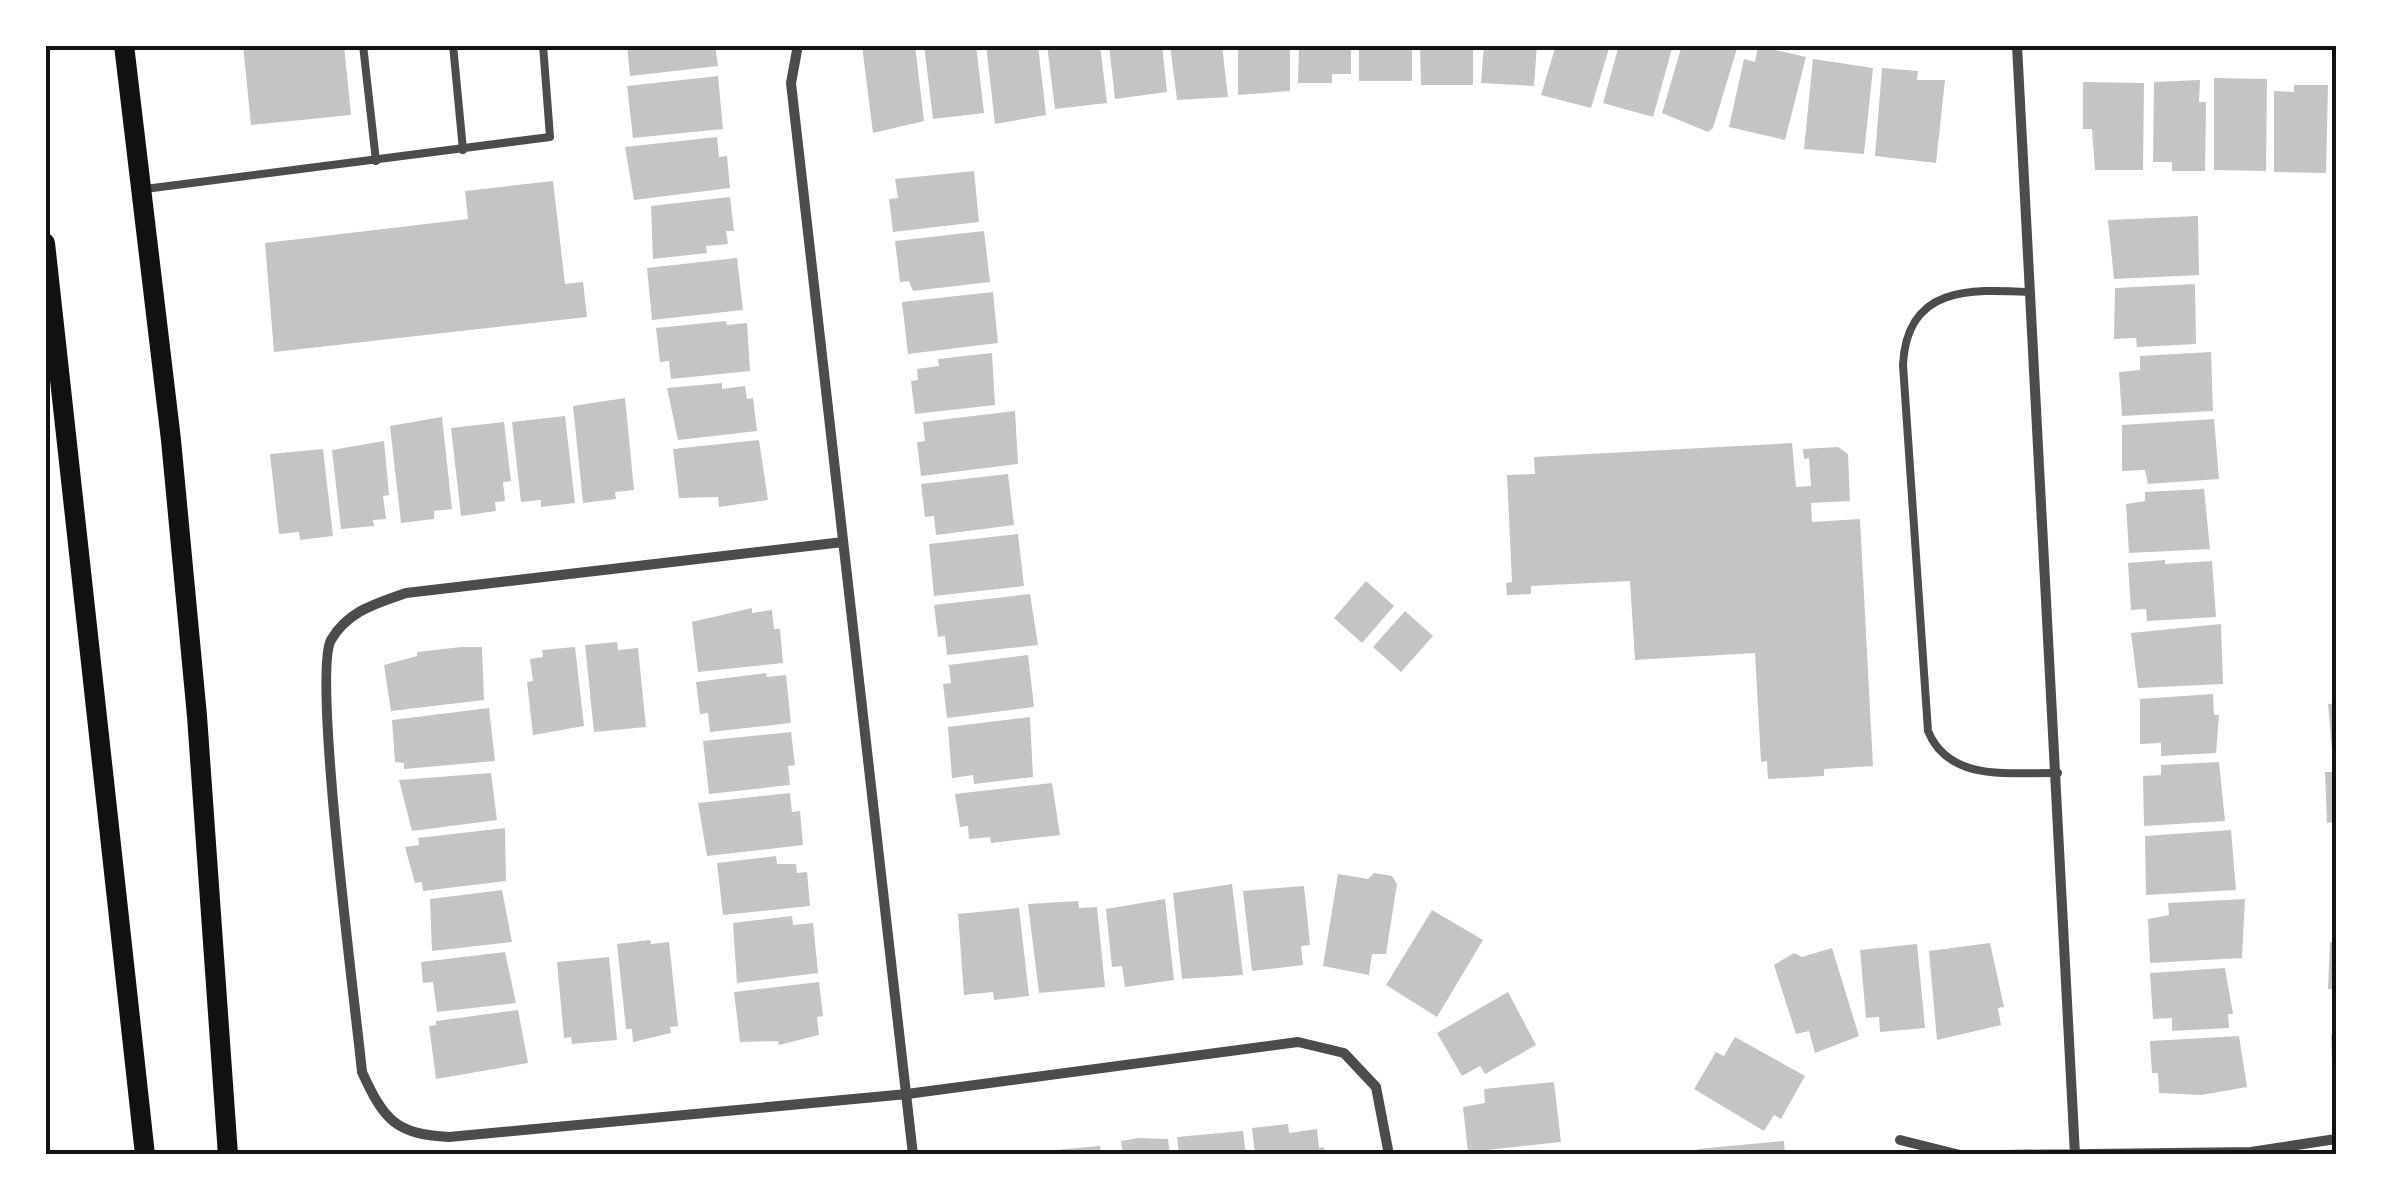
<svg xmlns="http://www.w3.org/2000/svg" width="2381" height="1200" font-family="'Space Grotesk',sans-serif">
<rect width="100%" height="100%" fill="#fff"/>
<path fill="#c4c4c4" d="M243,45H344L351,115L251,125Z
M627,45H715L718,66L630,76Z
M915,45L924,121L873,133L862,46Z
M924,45H976L984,113L933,119Z
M986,45H1038L1046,115L995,124Z
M1047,45H1100L1107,103L1055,109Z
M1109,45H1162L1167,92L1115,99Z
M1170,45H1222L1228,97L1177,100Z
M1238,45H1290V91L1238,95Z
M1299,45H1351V74H1332V83H1298Z
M1359,45H1412V81H1359Z
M1420,45H1473V85H1421Z
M1484,45H1537L1534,86L1481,83Z
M1556,45H1610L1591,108L1541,95Z
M1619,45H1673L1653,117L1603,103Z
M1682,45H1738L1713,128L1708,132L1662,113Z
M1758,46L1806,57L1785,140L1729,127L1744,59L1755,62Z
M1813,59L1873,68L1864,154L1804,149Z
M1882,68L1918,71L1917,80H1945L1936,163L1875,156Z
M718,76L723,129L633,138L627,86Z
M2214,78L2267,79L2266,171L2214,170Z
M2200,80L2199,102H2206L2205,171H2172V162H2153L2154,82Z
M2083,82L2144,83L2143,170H2095L2092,129H2083Z
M2294,85H2328L2326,173L2274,172V91L2294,92Z
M717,137L719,157L727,156L730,188L634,200L625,147Z
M974,171L979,222L893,232L889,199L898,198L895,179Z
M553,181L565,284L583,282L587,317L274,352L265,243L468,219L465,191Z
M730,197L734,231H726L728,244L706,246L707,253L653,259L651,206Z
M2198,216L2199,275L2114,279L2108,220Z
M984,231L990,282L913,291L909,281L900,282L895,241Z
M737,258L743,310L652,320L647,268Z
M2195,284L2196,344L2137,347L2136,338L2114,339L2115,288Z
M993,292L998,343L908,354L902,302Z
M726,321L727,325L747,323L750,371L671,379L669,361L660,362L656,328Z
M2211,352L2213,411L2122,416L2119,372L2140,370V356Z
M992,353L995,405L915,414L911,381L918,380L917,369L939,366L938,359Z
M722,383V389L745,386L747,399L753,398L757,431L678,440L667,388Z
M625,398L634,490L615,492L616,499L583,503L573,406Z
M1015,411L1018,464L921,476L917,442L925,441L923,422Z
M565,416L575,503L541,507V500L521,502L512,422Z
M442,417L452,509L434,511V519L401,523L390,426Z
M2214,419L2219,479L2148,484L2145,470L2122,471V425Z
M504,422L511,481L503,482L505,501L495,502L496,511L461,516L451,428Z
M759,440L768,500L719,507L718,497L679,498L673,449Z
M384,441L389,495L383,496L386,519L373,520L374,526L341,529L332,450Z
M1792,443L1796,487L1811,486L1809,458L1804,459L1803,449L1838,447L1848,454L1850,501L1811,503L1812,522L1860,519L1873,766L1824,769V776L1768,779L1767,761L1761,762L1755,653L1635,660L1630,581L1531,586V594L1507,595L1506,583L1512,582L1507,475L1535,474L1534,457Z
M323,449L333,536L300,540L299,532L279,534L270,454Z
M1008,474L1014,525L936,535L934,516L925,517L921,484Z
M2204,489L2210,549L2129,553L2126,504L2145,501V492Z
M1018,534L1024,586L934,596L929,544Z
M2165,560V564L2212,561L2216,617L2147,621L2146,609L2131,610L2128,563Z
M1366,581L1394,606L1362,643L1334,618Z
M1030,594L1038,645L947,655L945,636L938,637L934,605Z
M752,608V613L772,610L774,629H780L783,663L698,672L692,622Z
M1405,611L1433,636L1401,672L1373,647Z
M2221,624L2223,684L2138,688L2131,633Z
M617,642L618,650L638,648L646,727L594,732L585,645Z
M461,647H482L484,700L391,711L384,665L417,656V652Z
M575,647L584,726L533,735L527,682L533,681L530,659L543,657L542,650Z
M1028,655L1034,707L947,718L943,684L951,683L949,665Z
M766,673L767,677L786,675L791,723L710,732L708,713L700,714L696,682Z
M2213,694L2214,715H2219L2216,753L2161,756V743L2140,744V699Z
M2336,703V762H2333L2328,704Z
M489,708L495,761L404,769V763L395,762L392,720Z
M1030,717L1033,777L974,784L973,775L952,778L948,727Z
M791,732L795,765L788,766L790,785L709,794L703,741Z
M2219,762L2225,821L2144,826L2143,776L2161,775V765Z
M2325,772H2336V822L2327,823Z
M491,773L497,820L412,831L399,780Z
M1052,783L1060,835L991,843L990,837L969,839L968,826L960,827L955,794Z
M790,793L792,812L800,811L803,845L707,856L698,803Z
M505,828L506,881L423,891L422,882L415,883L405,847L419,845L418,838Z
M2231,830L2236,890L2146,895L2145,836Z
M776,856L777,864H796L797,873L807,872L810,906L723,915L717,863Z
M1374,873L1392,876L1397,884L1386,954H1372L1369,975L1323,966L1338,874L1368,879Z
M1232,884L1243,975L1182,979L1173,893Z
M1304,886L1310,945L1301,946L1303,965L1252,971L1243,891Z
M502,890L512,942L432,951L430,899Z
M1165,899L1174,980L1125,987L1122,966L1112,967L1106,909Z
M2245,899L2242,958L2150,963L2148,919L2169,915L2168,903Z
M1078,901L1079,908L1097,907L1105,987L1039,993L1028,904Z
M1019,908L1029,996L994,1000L993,992L964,995L958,914Z
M1432,910L1483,940L1437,1017L1386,985Z
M792,916L793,925L813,923L818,973L737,983L733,923Z
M650,940L651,944L669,942L678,1026L670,1027L671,1033L633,1042L632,1029H626L617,944Z
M2330,942H2336V989H2328Z
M1990,943L2004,1007L1998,1008L2001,1025L1937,1040L1929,951Z
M1917,944L1925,1028L1880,1032L1879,1017L1866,1018L1860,950Z
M1832,948L1859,1036L1815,1053L1809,1031L1796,1034L1774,965L1794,953L1802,957Z
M505,952L516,1003L437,1012L433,982L423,983L421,962Z
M609,957L617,1040L572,1044L571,1037L564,1038L557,962Z
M2225,968L2233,1014H2228L2229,1028L2172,1031V1018L2153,1019L2150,973Z
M819,982L823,1016L817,1017L819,1035L779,1045L778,1041L740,1042L734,992Z
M1508,992L1536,1045L1485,1074L1480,1066L1462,1076L1437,1033Z
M518,1010L528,1063L436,1079L429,1026L436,1025V1021Z
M2331,1035H2336V1060H2332Z
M2239,1036L2247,1087L2201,1095L2159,1093L2158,1073H2152L2150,1041Z
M1735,1037L1805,1076L1781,1119L1774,1115L1764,1131L1694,1089L1716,1052L1724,1056Z
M1554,1082L1561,1142L1468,1152L1463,1107L1485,1103L1484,1089Z
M1288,1124L1289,1133L1317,1129L1319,1148L1324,1147L1325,1155H1255L1252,1128Z
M1243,1131L1246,1155H1179L1177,1137Z
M1139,1138L1168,1139L1170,1155H1123L1121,1141Z
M1784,1141L1785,1155H1699L1698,1149Z
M1100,1146L1101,1155H1056L1055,1150Z"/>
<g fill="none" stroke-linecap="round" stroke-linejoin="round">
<path stroke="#4c4c4c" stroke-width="8" d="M363,45L376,161
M453,45L463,150
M145,189L550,137L543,45
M2030,292C1969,289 1907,286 1903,365L1928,731C1949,783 2012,772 2058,773"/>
<path stroke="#4c4c4c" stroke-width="10" d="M798,45L791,83L913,1155
M2017,45L2075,1155
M843,542L406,593C375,604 348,611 331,640C312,674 356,1010 362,1072C384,1120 395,1134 449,1137L907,1094L1298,1042L1344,1053L1376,1087L1389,1155
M1900,1140L1960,1155
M2002,1155L2251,1152L2336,1139"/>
<path stroke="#111" stroke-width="20" d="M124,45L171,440L197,716L228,1155
M45,243L145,1155"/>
</g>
<rect width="2381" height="1200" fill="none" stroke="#ffffff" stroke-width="95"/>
<rect x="48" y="48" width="2286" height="1104" fill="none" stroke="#111" stroke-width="4"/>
</svg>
